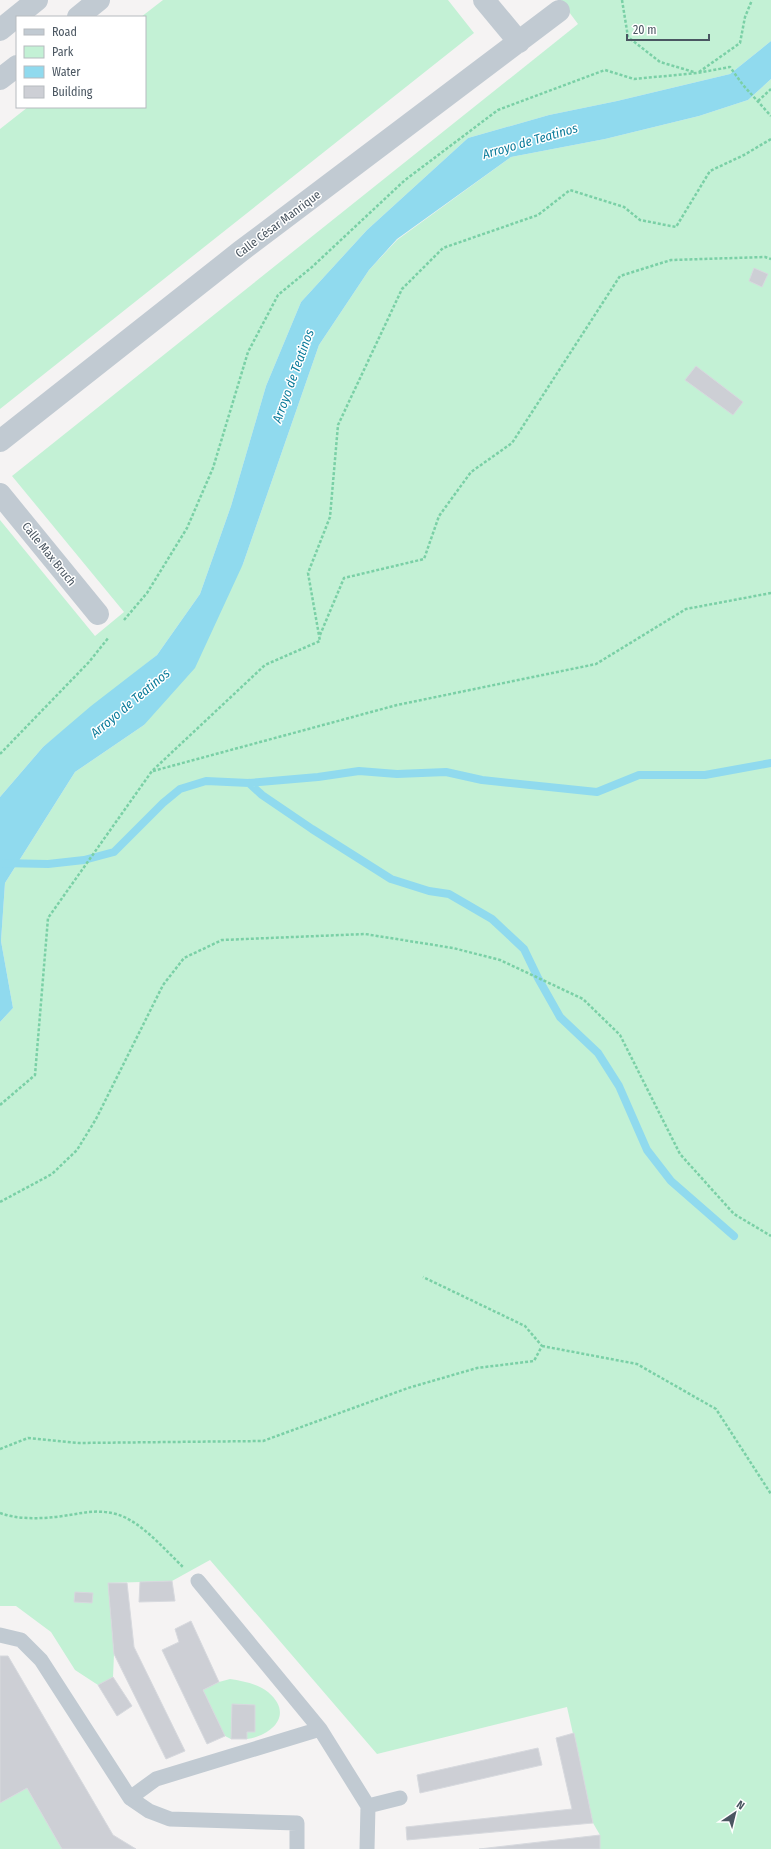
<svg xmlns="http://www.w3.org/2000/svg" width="771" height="1849" font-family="'Fira Sans Condensed',sans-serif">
<rect width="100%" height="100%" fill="#f5f3f3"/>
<path fill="#c3f1d5" d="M163,0H448L474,33L0,409V129L28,107H145V17H141Z
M560,0H771V41L730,74L617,101L549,115L468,138L367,230L301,302L266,386L231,506L200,594L157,655L43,747L0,797V520L95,636L124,612L12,476L578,24Z
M771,79V1849H600V1835L593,1823L567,1707L377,1754L210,1560L172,1581L108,1583L114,1654L113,1677L98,1685L75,1670L51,1632L16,1606H0V1022L13,1008L1,941L5,883L75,772L144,725L243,564L319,345L369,270L397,240L511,157L605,139L699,116L748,100Z
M230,1679C243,1681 258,1684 268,1692C294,1714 273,1735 247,1739V1732H255V1705L232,1704L231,1739L225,1736L203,1690L219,1682Z
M27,1788L62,1849H0V1803Z"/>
<path fill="#90daee" d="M771,41V79L748,100L699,116L605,139L511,157L397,239L369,270L319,345L243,564L195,668L144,725L75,772L5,883L1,941L13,1008L0,1022V797L43,747L91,706L157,655L200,594L231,506L266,386L301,302L367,230L468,138L549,115L617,101L730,74Z"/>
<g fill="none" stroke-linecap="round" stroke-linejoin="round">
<path stroke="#90daee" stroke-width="8" d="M249,783L262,795L312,829L391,879L429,891L449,894L492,919L524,949L538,978L560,1017L598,1053L619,1086L647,1150L671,1181L734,1236
M0,863L48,864L84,860L114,852L163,803L180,789L206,781L249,783L318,777L359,771L397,774L446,772L482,780L597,792L639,775H705L771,763"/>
</g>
<path fill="#cdcfd5" stroke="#d7d9de" d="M754,268L768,274L762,287L749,281Z
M696,366L743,402L733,415L685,380Z
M172,1581L175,1601L139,1602L140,1582Z
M108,1583H127L134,1647L185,1751L166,1759L114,1654Z
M75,1592L93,1593L92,1603L74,1602Z
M191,1621L219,1682L203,1690L225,1736L207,1744L162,1650L179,1642L175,1629Z
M0,1656H8L113,1835L136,1849H62L27,1788L0,1803Z
M113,1677L132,1706L117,1716L98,1685Z
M232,1704L255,1705V1732H247V1739H231Z
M574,1733L593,1823L407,1840L406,1827L572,1809L556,1738Z
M538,1748L542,1765L420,1793L417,1775Z
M600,1835V1849H479Z"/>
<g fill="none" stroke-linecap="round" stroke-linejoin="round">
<path stroke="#7ad0a6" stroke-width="2.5" stroke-dasharray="3 2" stroke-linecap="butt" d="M622,0L628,37L660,62L694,72
M699,72L740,43L745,17L752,0
M758,101L771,89
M124,620L147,593L187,528L213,468L248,352L278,295L312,267L405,180L498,110L605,70L634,79L697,73L730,67L743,85L771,116
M320,635L344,578L424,559L439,516L471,472L512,443L620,276L671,260L765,257L771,259
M0,754L89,662L109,637
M153,771L397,705L596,664L686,609L771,593
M0,1105L35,1075L48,918L152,771L265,665L320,641L308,573L330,517L338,425L402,289L443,248L538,215L570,190L624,207L640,220L676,227L710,171L744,155L771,139
M0,1202L52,1174L77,1150L96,1119L163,985L184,958L222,940L365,934L453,948L500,960L583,999L620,1035L680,1154L734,1214L771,1236
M542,1346L637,1364L716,1409L771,1494
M0,1449L28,1438L79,1443L263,1441L408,1388L477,1368L534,1361L542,1346L525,1326L423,1277
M0,1513C16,1519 37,1519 55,1517C76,1515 94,1508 116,1514C141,1521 165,1550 183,1567"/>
<path stroke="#c1cad2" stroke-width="15" d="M0,1635L21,1640L41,1660L130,1798L149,1811L170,1819L297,1823V1849
M320,1729L368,1806L367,1849
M130,1798L156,1779L320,1729L198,1581
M368,1806L400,1798"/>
<path stroke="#c1cad2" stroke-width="22" d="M484,0L519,42
M0,441L241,251L559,11
M0,494L98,614"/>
<path stroke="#c1cad2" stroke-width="22" d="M78,17L99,0
M0,30L37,0
M0,79L17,66"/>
</g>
<g text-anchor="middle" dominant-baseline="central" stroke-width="3" stroke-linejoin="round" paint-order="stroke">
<g font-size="12" fill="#4a5661" stroke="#fff">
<text transform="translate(278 224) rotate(-37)">Calle César Manrique</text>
<text transform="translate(49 554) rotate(51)">Calle Max Bruch</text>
</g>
<g font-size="13" font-style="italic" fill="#0c7c9b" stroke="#fff">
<text transform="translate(530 141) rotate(-16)">Arroyo de Teatinos</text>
<text transform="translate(293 376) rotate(-70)">Arroyo de Teatinos</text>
<text transform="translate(130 703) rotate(-40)">Arroyo de Teatinos</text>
</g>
</g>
<rect x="16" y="16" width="130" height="92" fill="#ffffff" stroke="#b7bbc0"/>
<rect x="24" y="29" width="20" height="6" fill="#c1cad2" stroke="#b7bbc0"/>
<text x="52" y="36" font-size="12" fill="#4a5661">Road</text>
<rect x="24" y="46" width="20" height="12" fill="#c3f1d5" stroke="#b7bbc0"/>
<text x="52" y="56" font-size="12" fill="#4a5661">Park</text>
<rect x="24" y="66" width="20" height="12" fill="#90daee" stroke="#b7bbc0"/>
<text x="52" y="76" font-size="12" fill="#4a5661">Water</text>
<rect x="24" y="86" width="20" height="12" fill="#cdcfd5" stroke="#b7bbc0"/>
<text x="52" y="96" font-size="12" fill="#4a5661">Building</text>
<g transform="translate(735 1813) rotate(35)" stroke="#ffffff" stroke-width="3" paint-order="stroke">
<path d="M0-3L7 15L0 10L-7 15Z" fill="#4a5661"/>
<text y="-6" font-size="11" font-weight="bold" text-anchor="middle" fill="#4a5661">N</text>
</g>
<path d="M627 34v6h82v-6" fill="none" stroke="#4a5661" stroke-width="2"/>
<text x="633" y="34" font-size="12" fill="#4a5661" stroke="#ffffff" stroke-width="3" paint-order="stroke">20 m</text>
</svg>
